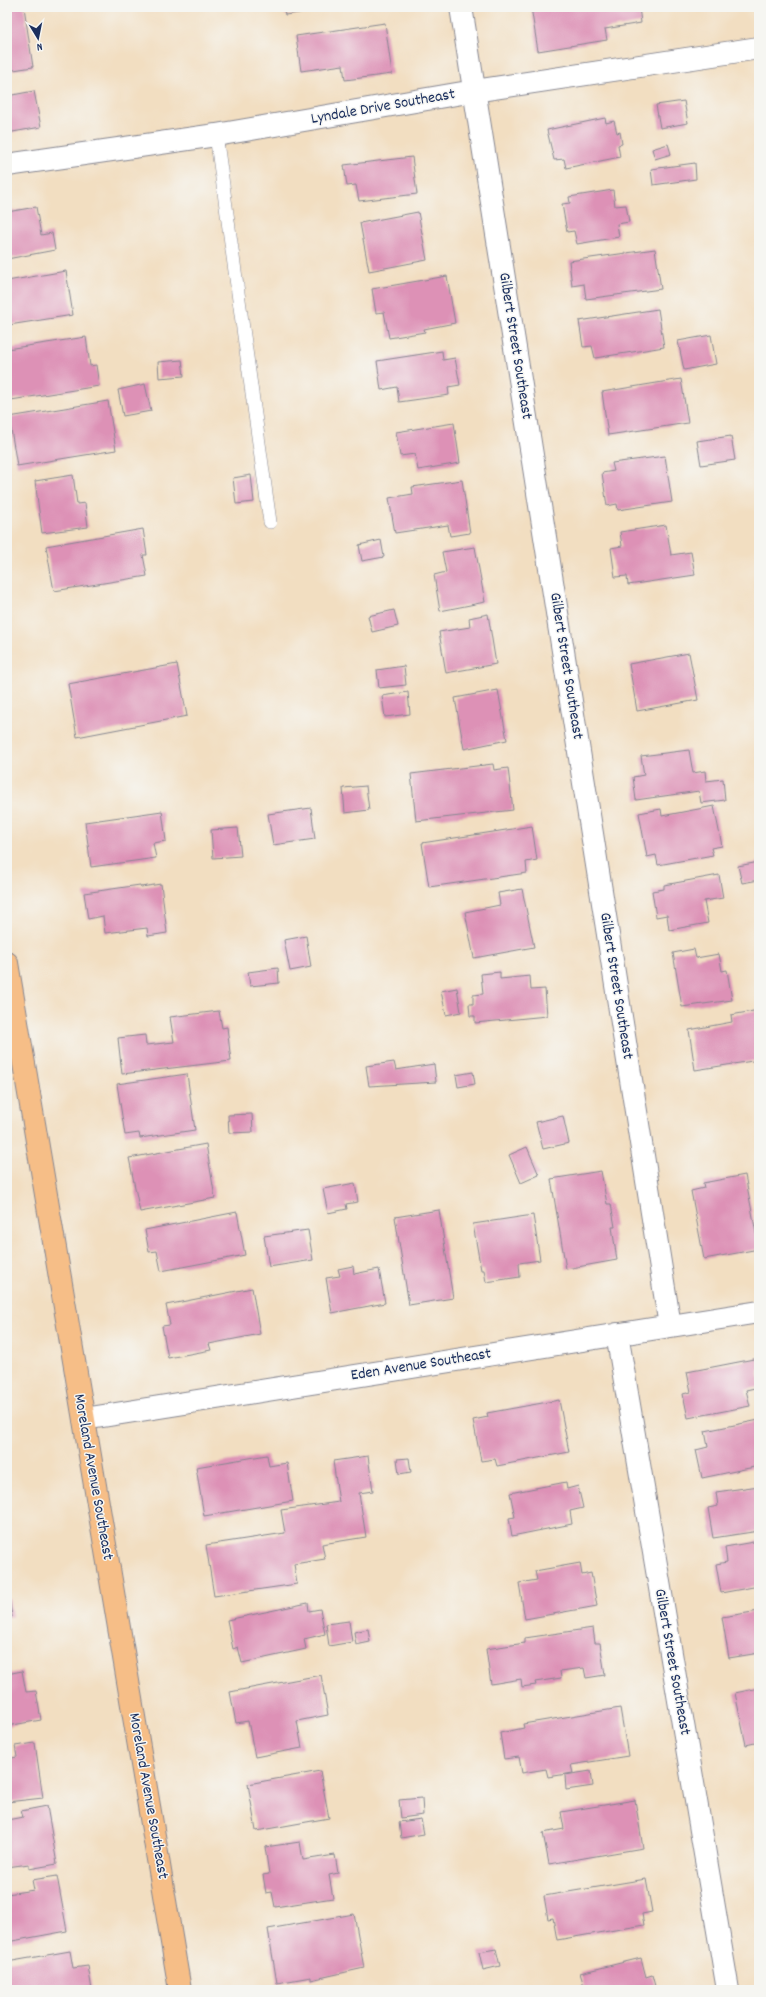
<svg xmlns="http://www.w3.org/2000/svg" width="766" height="1997" font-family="Dekko,sans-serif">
<rect width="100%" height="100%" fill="#f6f6f2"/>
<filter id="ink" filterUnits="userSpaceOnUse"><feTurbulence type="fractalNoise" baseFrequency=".025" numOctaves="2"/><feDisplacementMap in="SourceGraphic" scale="8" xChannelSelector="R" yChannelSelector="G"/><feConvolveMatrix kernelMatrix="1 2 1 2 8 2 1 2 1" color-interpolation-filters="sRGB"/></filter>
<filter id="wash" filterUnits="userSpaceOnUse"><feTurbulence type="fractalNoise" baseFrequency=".012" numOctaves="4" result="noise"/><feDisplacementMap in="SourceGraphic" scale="16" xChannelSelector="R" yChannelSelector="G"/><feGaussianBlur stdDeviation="0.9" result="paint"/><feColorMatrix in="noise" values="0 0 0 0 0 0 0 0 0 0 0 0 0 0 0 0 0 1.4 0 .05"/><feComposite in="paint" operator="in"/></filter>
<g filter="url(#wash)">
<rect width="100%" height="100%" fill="#f2dec1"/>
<g id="blocks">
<path fill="#dd91b6" d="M7,7H24L33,67L7,71Z
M283,7H333V8L285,15Z
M531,7H639L641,23L605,29L607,40L538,51Z
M385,23L392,74L345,80L343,65L301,71L296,36Z
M34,91L41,127L7,133V96Z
M684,101L688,123L660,128L656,105Z
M605,118L606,123L614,121L617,133L620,132L622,144L618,145L620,157L566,168L564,159L554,160L547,130Z
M668,144L671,154L655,159L652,149Z
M412,157L417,194L359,201L356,185L347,186L344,165Z
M695,163L696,179L653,185L651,169Z
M613,190L615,206L626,205L629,222L617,224L619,237L577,244L574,231L567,232L562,204L570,203L569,197Z
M36,207L41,235L52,233L55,250L7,259V212Z
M418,212L427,260L369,271L360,223Z
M655,249L661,289L586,299L584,284L572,286L569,261Z
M66,271L73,315L9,325L7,309V281Z
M447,276L455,323L424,329L425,332L389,338L384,312L376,313L372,289Z
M658,309L664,347L595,358L592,346L583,347L579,321Z
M711,335L716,364L684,370L678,341Z
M86,337L90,366L96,365L99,386L11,400L9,386H7V349Z
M442,351L443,360L455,358L460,385L448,387L449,395L399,402L397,387L381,390L377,361Z
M182,360L184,376L159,378L158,362Z
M681,379L688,423L608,435L602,392Z
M145,384L151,411L123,416L118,390Z
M108,401L116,450L17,466L9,417Z
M454,423L460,463L418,470L415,454L400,456L396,432Z
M731,436L735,460L701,465L697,441Z
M665,456L672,502L618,510L617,504L607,506L602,473L614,471L612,463Z
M73,475L77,504L85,503L88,527L42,533L35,481Z
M251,475L254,502L236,504L233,478Z
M462,480L470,533L450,536L448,525L395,533L389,498L413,494L412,487Z
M666,525L671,555L691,552L695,575L628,585L627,576L615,577L611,548L622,546L620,532Z
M143,529L147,555H143L147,576L54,591L46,546Z
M381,540L384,557L362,561L359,545Z
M475,547L485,602L440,611L434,575L446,572L442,552Z
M394,610L398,626L372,632L368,616Z
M488,614L496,664L446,673L439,632L470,627L469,618Z
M689,653L698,700L637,711L629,664Z
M177,664L187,716L77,737L68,684Z
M404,666L406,685L379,688L377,670Z
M498,690L507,740L464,749L455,698Z
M408,692L410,714L385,717L382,696Z
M689,750L693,773L705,771L706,781L723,779L725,800L701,803L699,791L636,800L633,777L644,775L641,756Z
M493,764L494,770L508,768L513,810L416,821L411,774Z
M366,786L369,810L345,813L343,788Z
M714,806L722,846L711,848L713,855L658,865L656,855L647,857L639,813L661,809L662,816Z
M311,808L315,839L273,845L268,814Z
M162,811L166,841L153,843L156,858L91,867L85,822Z
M532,826L537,860L526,862L527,873L429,887L422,843Z
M238,828L241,856L213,858L211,830Z
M759,862V880L742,883L738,866Z
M719,875L723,898L704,901L708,923L669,930L667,915L656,917L652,891L664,889V885Z
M161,884L167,933L148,936L147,928L105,933L103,916L88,919L84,893L140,885L141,887Z
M522,889L534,947L474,958L465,912L500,905L498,893Z
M306,936L311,967L290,971L284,940Z
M694,949L696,958L719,954L722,971L727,970L732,1000L682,1007L673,953Z
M278,968L279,983L250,986L248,972Z
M500,972V979L530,976L531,990L545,989L547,1016L475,1023V1016H470L469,1004H473V995L483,994L481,974Z
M457,988L461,1012L446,1015L441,991Z
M759,1010V1060L695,1070L689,1030L732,1022L731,1015Z
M219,1011L222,1028L227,1027L231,1061L122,1074L118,1038L145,1035L146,1045L174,1042L170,1017Z
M394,1062L396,1070L434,1064L436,1082L369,1086L366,1066Z
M473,1072L475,1084L458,1087L456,1075Z
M187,1074L195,1130L140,1138L139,1133L125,1135L117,1084Z
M252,1114L253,1132L229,1133L228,1115Z
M563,1116L569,1143L543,1149L536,1122Z
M206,1144L215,1198L140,1212L129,1158Z
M527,1147L539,1175L521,1183L509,1155Z
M601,1171L607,1204H611L615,1227H612L617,1260L566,1269L551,1179Z
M745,1175L759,1249L704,1259L691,1191L704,1188L703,1183Z
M355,1183L358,1202L346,1204L347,1209L328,1213L323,1189Z
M439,1210L453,1298L409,1305L395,1217Z
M237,1212L245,1255L161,1271L157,1251L149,1252L145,1230Z
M533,1215L540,1260L519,1263L520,1277L486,1282L484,1270H481L473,1224Z
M308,1230L313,1260L269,1267L264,1236Z
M353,1266L354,1274L379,1269L385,1303L332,1313L326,1278L340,1276L338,1269Z
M252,1288L260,1334L209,1344L211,1350L168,1358L162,1326L170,1325L166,1305Z
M759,1358V1387L746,1390L750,1406L688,1418L683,1394L691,1392L687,1372Z
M559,1400L569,1452L497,1466L495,1459L481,1461L473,1420L488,1417L487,1413Z
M759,1420V1466L702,1478L696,1450L708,1447L705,1431Z
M267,1455L269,1466L287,1463L293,1501L204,1516L196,1467Z
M368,1456L373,1491L359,1493L366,1537L322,1544L325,1559L294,1564L297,1584L214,1596L206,1545L285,1533L281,1510L339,1502L333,1461Z
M409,1458L411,1472L399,1474L397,1459Z
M566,1482L567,1489L578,1486L583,1508L570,1511L572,1524L512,1536L509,1518L515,1517L510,1493Z
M759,1486V1531L713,1538L708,1508L718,1506L716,1492Z
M759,1541V1586L721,1593L716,1564L727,1562L725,1547Z
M580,1563L582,1575L591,1573L597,1606L525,1619L519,1583L537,1580L535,1571Z
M7,1598H9L12,1617H7Z
M308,1603L309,1611L320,1609L325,1634L304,1639L306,1649L242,1663L238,1647L233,1649L227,1620Z
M759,1611V1653L729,1658L722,1617Z
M349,1621L352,1642L329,1646L326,1624Z
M593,1628L595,1643H600L605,1675L586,1678L584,1668L560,1671L561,1678L535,1682L536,1685L522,1687L521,1679L491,1684L486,1649L525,1643V1638Z
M368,1629L370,1642L356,1645L354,1632Z
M22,1671L26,1692L36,1691L41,1720L7,1726V1674Z
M321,1675L328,1715L297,1721L302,1748L255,1757L248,1721L236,1723L230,1692Z
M759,1688V1742L746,1745L735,1693Z
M620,1708L628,1756L571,1765L573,1773L548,1777L546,1769L522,1773L519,1757L504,1759L500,1733L524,1728L523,1724Z
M35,1743L43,1798L7,1802V1759L17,1757L15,1746Z
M320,1771L329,1818L256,1831L248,1784Z
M591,1771L593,1786L566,1790L565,1775Z
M422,1798L423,1815L401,1818L399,1800Z
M635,1800L643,1848L549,1864L543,1833L564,1829L561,1812Z
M47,1806L57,1864L29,1869V1864L7,1867V1820L23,1817L21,1811Z
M421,1819L424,1834L401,1838L399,1822Z
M300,1842L303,1860L335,1855L338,1873L329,1875L333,1898L275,1907L272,1892L266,1893L263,1875L269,1874L265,1847Z
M57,1876L67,1931L7,1942V1894L34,1890L32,1880Z
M646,1879L652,1912L642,1914L644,1925L557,1940L553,1918L548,1919L544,1896Z
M354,1914L364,1968L311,1980V1977L277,1983L268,1929Z
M496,1949L500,1966L483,1970L479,1952Z
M70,1951L73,1968L88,1966L92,1990H7V1962Z
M641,1958L646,1977L652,1975L655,1986L648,1988V1990H580L579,1987L584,1986L580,1973Z"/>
</g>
</g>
<g filter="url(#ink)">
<use href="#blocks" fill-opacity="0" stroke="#868690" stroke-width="1"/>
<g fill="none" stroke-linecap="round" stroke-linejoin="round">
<g stroke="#868690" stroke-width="14">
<path id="lane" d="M216,135L270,522"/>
</g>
<g stroke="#868690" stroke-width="24">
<path id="street" d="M461,7L670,1326
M7,165L216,135L474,91L759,48
M617,1334L728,1990
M84,1419L759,1312"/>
</g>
<g stroke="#868690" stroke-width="24">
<path id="highway" d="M7,963L180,1990"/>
</g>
<use href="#lane" stroke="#fff" stroke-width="13"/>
<use href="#street" stroke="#fff" stroke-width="22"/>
<use href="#highway" stroke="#f6be87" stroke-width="22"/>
</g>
</g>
<g text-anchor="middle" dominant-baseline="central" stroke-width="3" stroke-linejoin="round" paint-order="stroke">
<g font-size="16" fill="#1b2f5e" stroke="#f6f6f2">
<text transform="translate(383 107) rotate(-10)">Lyndale Drive Southeast</text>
<text transform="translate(515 346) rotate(81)">Gilbert Street Southeast</text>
<text transform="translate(566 666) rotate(81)">Gilbert Street Southeast</text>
<text transform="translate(616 986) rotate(81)">Gilbert Street Southeast</text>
<text transform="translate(421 1365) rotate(-9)">Eden Avenue Southeast</text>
<text transform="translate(93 1477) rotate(80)">Moreland Avenue Southeast</text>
<text transform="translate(672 1662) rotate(80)">Gilbert Street Southeast</text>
<text transform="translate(148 1796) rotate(80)">Moreland Avenue Southeast</text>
</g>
</g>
<rect width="766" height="1997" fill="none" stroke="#f6f6f2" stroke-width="24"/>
<g transform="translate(38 38) rotate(170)" stroke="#f6f6f2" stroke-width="3" paint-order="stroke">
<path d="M0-3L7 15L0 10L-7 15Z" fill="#1b2f5e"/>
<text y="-6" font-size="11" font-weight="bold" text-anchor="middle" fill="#1b2f5e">N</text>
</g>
</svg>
